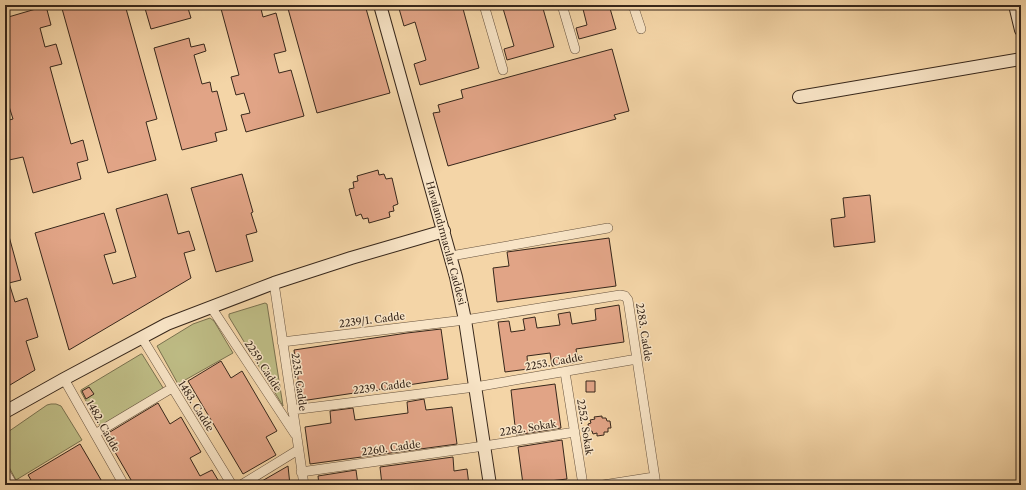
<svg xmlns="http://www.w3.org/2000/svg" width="1026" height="490" font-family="'Libre Caslon Text',serif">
<rect width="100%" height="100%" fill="#f4d5a7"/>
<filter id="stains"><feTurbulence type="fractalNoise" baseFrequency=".005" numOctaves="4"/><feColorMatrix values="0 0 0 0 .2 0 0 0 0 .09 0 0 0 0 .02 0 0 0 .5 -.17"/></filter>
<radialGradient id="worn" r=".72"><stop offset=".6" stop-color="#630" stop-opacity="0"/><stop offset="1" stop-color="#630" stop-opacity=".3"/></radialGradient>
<path fill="#bebc85" stroke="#7a7250" d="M265,303L267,304L283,406L229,317V314Z
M210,318L214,321L233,353L178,384L157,346L193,324Z
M141,354H142L165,391L101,428L81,392V390Z
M51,404H56L61,406L82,440L16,480L5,460V434L47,405Z"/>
<path fill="#e1a486" stroke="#37271b" d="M61,5H114V7L119,5H125L157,119L146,122L156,160L108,173Z
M144,5H187L191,18L151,29Z
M220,5H260L263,17L276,13L286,51L274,54L279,73L291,70L304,116L246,132L241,115L250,113L244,93L236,95L231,77L239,75Z
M287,5H365L390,93L317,113Z
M398,5H462L479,68L420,85L414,64L426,60L415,22L404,26Z
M502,5H542L554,47L507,60L504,49L514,46Z
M582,5H609L616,29L579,39L576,28L587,25Z
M46,6L51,25L40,28L45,47L56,44L62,64L50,67L71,144L83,140L88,160L77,163L81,179L33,193L23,157L9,160L5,145V121L13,119L7,100H5V18Z
M189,38L191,47L204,44L206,51L194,55L202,84L210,82L212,92L217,91L227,130L215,133L217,141L182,150L154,48Z
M612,49L629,111L614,115L616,119L448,166L433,113L440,112L438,105L463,98L461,90Z
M378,170L379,175L384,174L386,179L392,178L398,204L393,206L394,211L389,212L390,217L369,223L368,218L363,219L361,214L356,216L349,189L354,188L353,182L358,181L357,176Z
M242,174L253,212L251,213L257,232L246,235L253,261L216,272L191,188Z
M167,194L178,234L189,231L195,250L184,253L191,278L69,350L35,233L104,213L116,252L104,255L113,284L136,277L116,209Z
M870,195L875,242L834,247L831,219L845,217L843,198Z
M7,229L21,280L9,283L15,302L27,298L38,337L26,341L35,370L5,388V230Z
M609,238L616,286L497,302L493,268L509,266L507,252Z
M619,305L624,342L576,349L578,362L552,366L550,353L527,356L528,369L505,372L498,322L509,321L511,332L525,330L523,319L535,317L537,328L560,325L558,314L570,312L572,324L596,320L595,309Z
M441,329L448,379L301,401L294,350L407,333Z
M221,361L231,378L242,371L277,431L266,437L276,455L243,474L188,381Z
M586,381H595V392H586Z
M555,384L561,428L516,435L511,390Z
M89,387L94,394L86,399L82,391Z
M424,399L426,410L452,407L457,444L310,464L305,427L331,423L330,411L353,408L355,420L408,413L407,402Z
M158,403L170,424L181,417L201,452L190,458L200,476L212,470L221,485H134L105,435Z
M602,416V418H606L607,421H610L611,428H608V432H604V435L597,436V433L593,434L592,431H589L588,424L591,423L590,420L595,419L594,417Z
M562,440L567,479L523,484L518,447Z
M80,444L104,485H34L28,475Z
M453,457L454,471L467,469L469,485H382L380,467Z
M288,466L290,485H255Z
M356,470L358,485H319L318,476Z"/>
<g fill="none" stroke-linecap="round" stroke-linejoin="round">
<g stroke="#66523e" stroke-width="10">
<path id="street" d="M484,5L503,70
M562,5L575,49
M633,5L641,29
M451,256L608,228
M274,283L304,485
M211,307L295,434
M142,338L232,485
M282,342L465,320L620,295L625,296L628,300L656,485
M565,372L583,485
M64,379L124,485
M292,410L475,387L637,359
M95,434L172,388
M5,472L13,485
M301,472L484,446L575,432
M241,485L298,450
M603,485L654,477"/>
</g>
<g stroke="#37271b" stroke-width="14">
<path id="secondary" d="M380,5L456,277L465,320L490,485
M1015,5L1021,30
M799,97L1021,59
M5,412L64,379L167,324L274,283L351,258L444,231"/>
</g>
<use href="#street" stroke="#f8e4c6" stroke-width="9"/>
<use href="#secondary" stroke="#f8e4c6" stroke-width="12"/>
</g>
<g text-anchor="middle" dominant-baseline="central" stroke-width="3" stroke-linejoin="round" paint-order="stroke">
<g font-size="10" fill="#37271b" stroke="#f8e4c6">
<text transform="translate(446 243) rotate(75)">Havalandırmacılar Caddesi</text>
<text transform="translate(372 320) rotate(-7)">2239/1. Cadde</text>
<text transform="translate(644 332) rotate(81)">2283. Cadde</text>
<text transform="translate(554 362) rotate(-10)">2253. Cadde</text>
<text transform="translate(263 366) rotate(57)">2259. Cadde</text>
<text transform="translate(299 382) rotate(82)">2235. Cadde</text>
<text transform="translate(382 387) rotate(-7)">2239. Cadde</text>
<text transform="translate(196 406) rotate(58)">1483. Cadde</text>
<text transform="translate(103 426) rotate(61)">1482. Cadde</text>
<text transform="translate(585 427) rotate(81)">2252. Sokak</text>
<text transform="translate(528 428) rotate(-9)">2282. Sokak</text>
<text transform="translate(391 448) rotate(-8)">2260. Cadde</text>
</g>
</g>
<rect width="1026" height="490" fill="none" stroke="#f4d5a7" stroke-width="20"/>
<rect x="6" y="6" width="1014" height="478" fill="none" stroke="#37271b" stroke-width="2"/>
<rect x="10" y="10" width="1006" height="470" fill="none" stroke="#37271b"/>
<rect width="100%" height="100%" filter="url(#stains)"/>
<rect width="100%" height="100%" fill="url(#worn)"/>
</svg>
